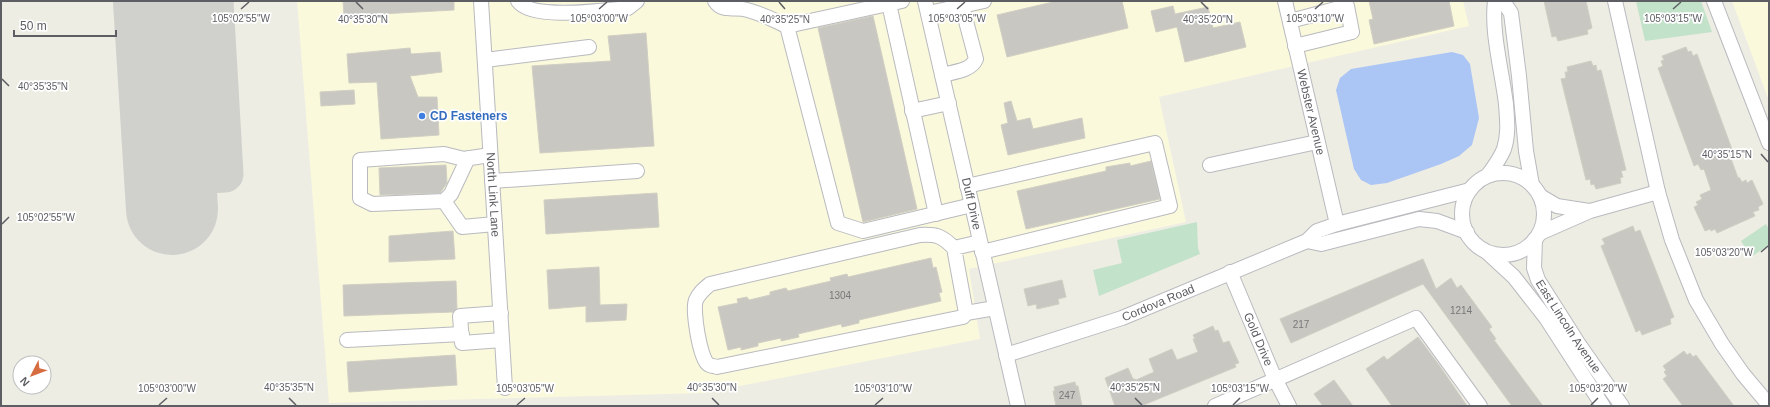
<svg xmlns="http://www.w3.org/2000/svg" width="1770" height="407" font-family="Helvetica,sans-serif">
<rect width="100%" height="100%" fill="#edede4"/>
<path fill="#faf9dc" d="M297,1H1463L1469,26L1159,97L1186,222L969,269L980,339L704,393L329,403Z
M1732,1H1769V101Z"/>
<path fill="#c3e2ca" d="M1636,1H1701L1712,32L1645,41Z
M1197,222L1198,248L1200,254L1099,296L1093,270L1122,263L1117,240Z
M1766,224L1769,229V245L1751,257L1741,241Z"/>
<path fill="#abc5f5" d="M1452,52L1463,55L1470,64L1479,118L1472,145L1459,156L1441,164L1387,183L1371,185L1361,180L1354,169L1336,90L1340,78L1351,69Z"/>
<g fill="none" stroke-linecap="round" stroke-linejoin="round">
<path stroke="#d0d1cc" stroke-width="37" d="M170,177L225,174L215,1"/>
<path stroke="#d0d1cc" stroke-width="92" d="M159,1L172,209"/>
</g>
<path fill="#c8c7c1" stroke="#d1cfc3" d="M343,1H454V10L344,16Z
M1057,1H1122L1128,28L1007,57L997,15Z
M1369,1H1449L1454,26L1374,44L1369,20L1373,19Z
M1544,1H1586L1592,28L1587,30L1588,34L1558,41L1556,36L1552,37Z
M1173,6L1175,14L1208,7L1213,28L1240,22L1246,47L1185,62L1177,27L1156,32L1151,11Z
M873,16L917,209L863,222L818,28Z
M646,33L654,146L540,153L532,66L611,61L608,36Z
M1686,47L1688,52L1691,51L1693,56L1697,54L1733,152L1729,153L1738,178L1739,177L1742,182L1746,180L1747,183L1752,180L1763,204L1758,207L1759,210L1753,212L1755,216L1717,233L1715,229L1711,231L1710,229L1705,231L1694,207L1698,205L1696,202L1702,199L1700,195L1711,190L1704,169L1701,170L1698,164L1694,166L1658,68L1663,66L1661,61L1664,60L1662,56Z
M410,48L411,54L440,52L442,72L410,76L418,97H437L439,135L381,139L377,82L349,83L347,54Z
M1591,61L1593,66L1596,65L1597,71L1601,70L1626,170L1621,171L1623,177L1620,178L1621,183L1596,189L1594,184L1591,185L1590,179L1586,180L1561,79L1566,78L1565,72H1568L1567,67Z
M354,90L355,104L321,106L320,92Z
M1011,101L1017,121L1030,118L1033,129L1082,118L1085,138L1008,155L1001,125L1008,123L1004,103Z
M1151,161L1160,199L1026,229L1017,191L1106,171V167L1130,163V166Z
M446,165L447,183L440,193L380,195L379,168Z
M657,193L659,227L546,234L544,200Z
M1633,226L1635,232L1640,230L1674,317L1670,319L1671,324L1642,335L1640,330L1636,332L1601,246L1605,244L1602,239Z
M453,231L455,259L389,262V236Z
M931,258L933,268L936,267L942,292L939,293L941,301L859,320V323L842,327L841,324L798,334L799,337L781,341V338L758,343V346L741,350V347L728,350L718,307L738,303L737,299L747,297L749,300L770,295V292L786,288L788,291L831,281L830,278L847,274L848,277Z
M1423,259L1436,289L1451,278L1457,288L1461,285L1492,327L1489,329L1496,339L1494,340L1543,406H1512L1423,284L1291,343L1280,319Z
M599,267L600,305L627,304L626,320L586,322V306L549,309L547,270Z
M1062,280L1066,297L1058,299L1059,304L1037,309L1036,304L1028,306L1024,289Z
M456,281L457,308L453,312L344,316L343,285Z
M1213,326L1215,331L1218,330L1223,343L1229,341L1239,363L1235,364L1236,367L1141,406H1115L1105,378L1128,368L1133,379H1135L1136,380L1154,372L1149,359L1172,349L1177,360L1198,352L1193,339H1195L1193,335Z
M1418,337L1439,365L1467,406H1392L1366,369L1384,356L1387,360Z
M1684,351L1687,355L1690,353L1693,357L1696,355L1734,406H1683L1663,379L1667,376L1664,372L1666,370L1663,366Z
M455,355L457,385L349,392L347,362Z
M1334,380L1353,406H1323L1314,394Z
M1075,382L1076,386H1078L1082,406H1056L1053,391H1055L1054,387Z"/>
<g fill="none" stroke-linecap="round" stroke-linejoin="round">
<g stroke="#b9babf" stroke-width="16">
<g id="minor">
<path id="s1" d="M481,1L505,388"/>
<path d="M518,1C532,21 605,10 628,8L637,1"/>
<path d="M715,1C722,12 733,7 743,9C759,12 773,20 787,26"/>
<path d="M902,1L787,26L838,223L863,231L972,205"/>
<path id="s2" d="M925,1L1018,406"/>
<path id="s3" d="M1285,1L1337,224"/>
<path d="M1503,1L1511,13L1519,76L1526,151L1532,185"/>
<path d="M1615,1L1658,192L1672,240L1696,300L1722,344L1743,374L1769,405"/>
<path d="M1714,1L1769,143"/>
<path d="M889,4L936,214"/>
<path d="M962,6L984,1"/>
<path d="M928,13L962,6L976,59C971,71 953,72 942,75"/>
<path d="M1290,21L1347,6L1352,32L1295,46"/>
<path d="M485,60L589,47"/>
<path d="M912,111L949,103"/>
<path d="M468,158L451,194L444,201L372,204L360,198V160L444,154L464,159L490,155"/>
<path d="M1210,165L1317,142"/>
<circle cx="1503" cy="214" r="41"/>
<path d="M1488,175C1494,167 1500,159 1504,149C1509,134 1507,119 1506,104C1502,71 1491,32 1495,1"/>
<path d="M492,181L637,171"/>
<path d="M967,186L1155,143L1170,206L982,252"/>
<path d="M1540,196L1557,206L1589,211"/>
<path d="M444,201L462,227L495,224"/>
<path d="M1540,233L1590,211L1658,192"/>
<path id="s4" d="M1535,239L1534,268L1538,280L1578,343L1622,406"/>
<path d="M1307,241L1321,244L1419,219L1437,221L1467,232"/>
<path d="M954,248L966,313L963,317L717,367C714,366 710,366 708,364C700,359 692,309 696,300C699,293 704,289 710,284L920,235C937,234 942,236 954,248L980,242"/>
<path d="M1488,253L1514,277L1546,318L1603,406"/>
<path id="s5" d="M1230,272L1275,379L1289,406"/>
<path d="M501,313L460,316L462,343L502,340"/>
<path d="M966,313L995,308"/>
<path d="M347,340L462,334"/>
<path id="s6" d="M1006,355L1122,318L1307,241L1317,231L1337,224L1470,190"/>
<path d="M1215,406L1416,318L1480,406"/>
</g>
</g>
<use href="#minor" stroke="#fff" stroke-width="14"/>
</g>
<path fill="none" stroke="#5c5e63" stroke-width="1.5" d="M356,2L363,9M779,2L785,9M1201,2L1208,9M241,9L249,2M599,9L607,2M957,9L965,2M1315,9L1323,2M1673,9L1681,2M2,79L9,86M1761,154L1768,162M2,224L9,217M1761,252L1768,246M289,398L296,405M712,398L719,405M1135,398L1142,405M159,405L167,398M517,405L525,398M875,405L883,398M1233,405L1240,398M1591,405L1598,398"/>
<circle fill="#3f7fe0" stroke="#fff" stroke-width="1.5" cx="422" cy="116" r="4"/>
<g text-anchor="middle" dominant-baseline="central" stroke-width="3.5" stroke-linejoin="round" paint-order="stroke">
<g font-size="10" fill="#77787a">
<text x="840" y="295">1304</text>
<text x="1461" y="310">1214</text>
<text x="1301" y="324">217</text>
<text x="1067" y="395">247</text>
</g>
<g font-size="12" fill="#5c5e63" stroke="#fff">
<text stroke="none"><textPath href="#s3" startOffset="114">Webster Avenue</textPath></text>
<text stroke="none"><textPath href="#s1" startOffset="194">North Link Lane</textPath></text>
<text stroke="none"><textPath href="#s2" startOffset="208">Duff Drive</textPath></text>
<text stroke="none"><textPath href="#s6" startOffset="161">Cordova Road</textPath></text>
<text stroke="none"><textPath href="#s4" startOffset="97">East Lincoln Avenue</textPath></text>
<text stroke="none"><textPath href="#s5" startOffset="73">Gold Drive</textPath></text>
</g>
<g font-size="12" font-weight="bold" fill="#366cbe" stroke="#fff" text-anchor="start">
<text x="430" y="116">CD Fasteners</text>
</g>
</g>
<g font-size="10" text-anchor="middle" fill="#5c5e63" stroke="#fff" stroke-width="3.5" stroke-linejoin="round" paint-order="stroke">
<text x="957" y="22">105°03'05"W</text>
<text x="1315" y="22">105°03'10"W</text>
<text x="241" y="22">105°02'55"W</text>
<text x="599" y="22">105°03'00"W</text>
<text x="1673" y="22">105°03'15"W</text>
<text x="785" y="23">40°35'25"N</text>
<text x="363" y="23">40°35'30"N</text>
<text x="1208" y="23">40°35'20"N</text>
<text x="43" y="90">40°35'35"N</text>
<text x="1727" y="158">40°35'15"N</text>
<text x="46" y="221">105°02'55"W</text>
<text x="1724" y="256">105°03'20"W</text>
<text x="289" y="391">40°35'35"N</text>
<text x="712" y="391">40°35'30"N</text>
<text x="1135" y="391">40°35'25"N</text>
<text x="167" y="392">105°03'00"W</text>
<text x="525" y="392">105°03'05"W</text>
<text x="883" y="392">105°03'10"W</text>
<text x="1240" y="392">105°03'15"W</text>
<text x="1598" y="392">105°03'20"W</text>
</g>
<rect width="1770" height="407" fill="none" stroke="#5c5e63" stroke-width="4"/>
<g transform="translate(32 375) rotate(228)"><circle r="19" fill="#ffffff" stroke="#bebfc1"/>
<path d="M0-3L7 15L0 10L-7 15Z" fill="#d66d41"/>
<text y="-6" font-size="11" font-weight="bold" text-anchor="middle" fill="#5c5e63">N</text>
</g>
<path d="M14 30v6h102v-6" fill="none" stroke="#5c5e63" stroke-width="2"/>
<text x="20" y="30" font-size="12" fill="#5c5e63" stroke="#ffffff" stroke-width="3" paint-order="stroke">50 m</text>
</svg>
